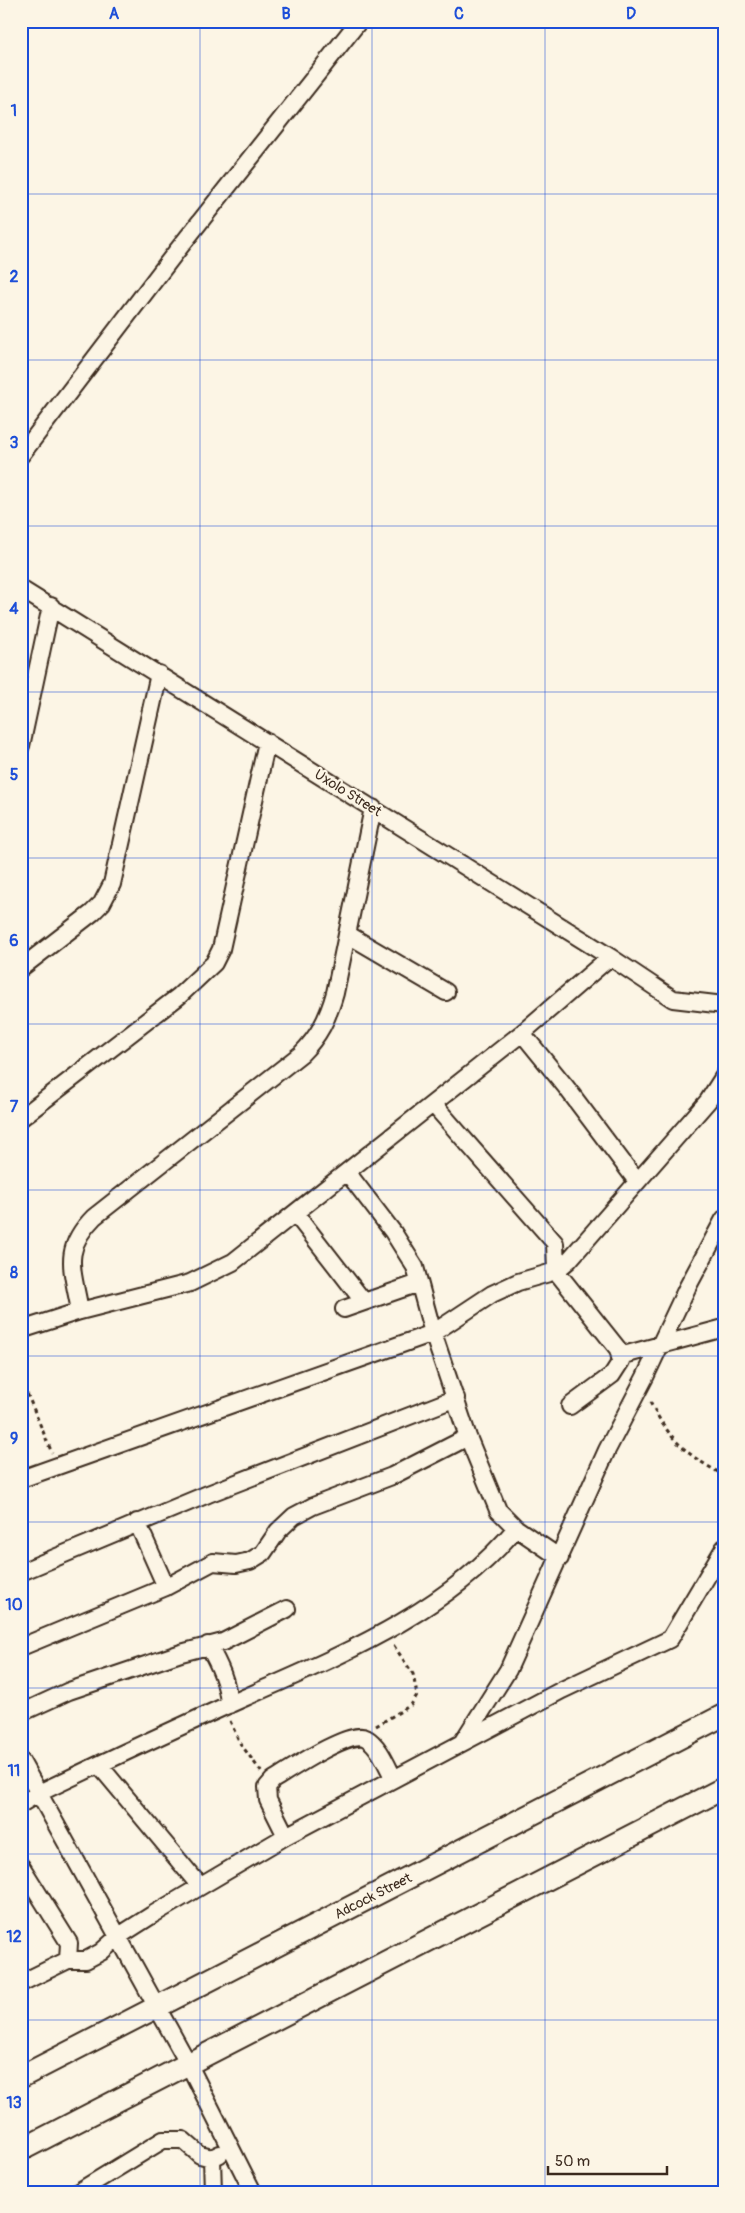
<svg xmlns="http://www.w3.org/2000/svg" width="745" height="2213" font-family="Pangolin,sans-serif">
<rect width="100%" height="100%" fill="#fcf5e5"/>
<filter id="ink" filterUnits="userSpaceOnUse"><feTurbulence type="fractalNoise" baseFrequency=".02" numOctaves="2"/><feDisplacementMap in="SourceGraphic" scale="10" xChannelSelector="R" yChannelSelector="G"/><feConvolveMatrix kernelMatrix="1 2 1 2 8 2 1 2 1" color-interpolation-filters="sRGB"/></filter>
<g filter="url(#ink)">
<g fill="none" stroke-linecap="round" stroke-linejoin="round">
<g stroke="#3b2a1e" stroke-width="20">
<path id="minor" d="M21,455L176,252L359,21
M21,589L610,957L673,999L724,1005
M21,746L51,606
M347,934L446,992
M21,968L92,913L102,903L112,884L159,674
M522,1033L566,1087L636,1180
M434,1105L555,1243L556,1271L618,1349L621,1361L612,1375L570,1406
M21,1118L179,996L214,963L221,949L267,742
M347,1172L393,1232L415,1267L433,1333L468,1437L498,1510L516,1528L560,1558
M295,1213L364,1302L344,1309
M364,1302L419,1283
M80,1311C73,1270 61,1250 94,1217L301,1054C319,1036 328,1018 335,993L373,808
M21,1330L80,1311L190,1283L233,1262L522,1033L610,957
M620,1356L724,1328
M21,1479L433,1333L492,1294L518,1282L556,1271L569,1260L708,1101L724,1076
M137,1522L166,1587
M21,1572L208,1494L456,1398
M208,1645C219,1664 228,1683 229,1705
M21,1647L166,1587L213,1562L236,1564L250,1561L263,1553L278,1531L294,1516L313,1506L392,1476L468,1437
M21,1713L69,1691L181,1653L223,1642L287,1609
M463,1741L508,1670L607,1450L645,1377L687,1288L724,1219
M21,1761L189,2065L253,2192
M99,1765L200,1886
M21,1804L39,1793C108,1760 176,1728 246,1697C343,1654 447,1612 516,1528
M286,1836L268,1800L267,1787L273,1780C288,1771 351,1729 366,1738C379,1745 387,1766 394,1779
M21,1866L69,1943L68,1960L21,1983
M68,1960H86L101,1952L119,1936L152,1915L286,1836L562,1690L670,1639L724,1548
M78,2192L163,2140H183L200,2155L212,2158
M213,2192L212,2158L220,2154"/>
</g>
<g stroke="#3b2a1e" stroke-width="25">
<path id="major" d="M21,2077L724,1715
M21,2150L724,1788"/>
</g>
<path stroke="#3b2a1e" stroke-width="3" stroke-dasharray="4 4" stroke-linecap="butt" d="M21,1379L52,1453
M722,1385L724,1386
M650,1402C669,1439 687,1456 724,1475
M230,1721L240,1743L262,1773
M376,1726L411,1705L417,1695L413,1674L392,1643"/>
<use href="#minor" stroke="#fcf5e5" stroke-width="16"/>
<use href="#major" stroke="#fcf5e5" stroke-width="21"/>
</g>
</g>
<path fill="none" stroke="#1d4ed8" stroke-width="1" stroke-opacity="0.55" d="M200,21V2192M372,21V2192M545,21V2192M21,194H724M21,360H724M21,526H724M21,692H724M21,858H724M21,1024H724M21,1190H724M21,1356H724M21,1522H724M21,1688H724M21,1854H724M21,2020H724"/>
<g text-anchor="middle" dominant-baseline="central" stroke-width="4.5" stroke-linejoin="round" paint-order="stroke">
<g font-size="14" fill="#3b2a1e" stroke="#fcf5e5">
<text transform="translate(348 793) rotate(32)">Uxolo Street</text>
<text transform="translate(373 1896) rotate(-27)">Adcock Street</text>
</g>
</g>
<rect width="745" height="2213" fill="none" stroke="#fcf5e5" stroke-width="55"/>
<path d="M548 2166v8h119v-8" fill="none" stroke="#3b2a1e" stroke-width="2.5"/>
<text x="555" y="2166" font-size="15" fill="#3b2a1e" stroke="#fcf5e5" stroke-width="4" paint-order="stroke">50 m</text>
<rect x="28" y="28" width="690" height="2158" fill="none" stroke="#1d4ed8" stroke-width="2"/>
<g font-size="16" text-anchor="middle" font-weight="bold" fill="#1d4ed8">
<text x="114" y="19">A</text>
<text x="286" y="19">B</text>
<text x="459" y="19">C</text>
<text x="631" y="19">D</text>
<text x="14" y="116">1</text>
<text x="14" y="282">2</text>
<text x="14" y="448">3</text>
<text x="14" y="614">4</text>
<text x="14" y="780">5</text>
<text x="14" y="946">6</text>
<text x="14" y="1112">7</text>
<text x="14" y="1278">8</text>
<text x="14" y="1444">9</text>
<text x="14" y="1610">10</text>
<text x="14" y="1776">11</text>
<text x="14" y="1942">12</text>
<text x="14" y="2108">13</text>
</g>
</svg>
